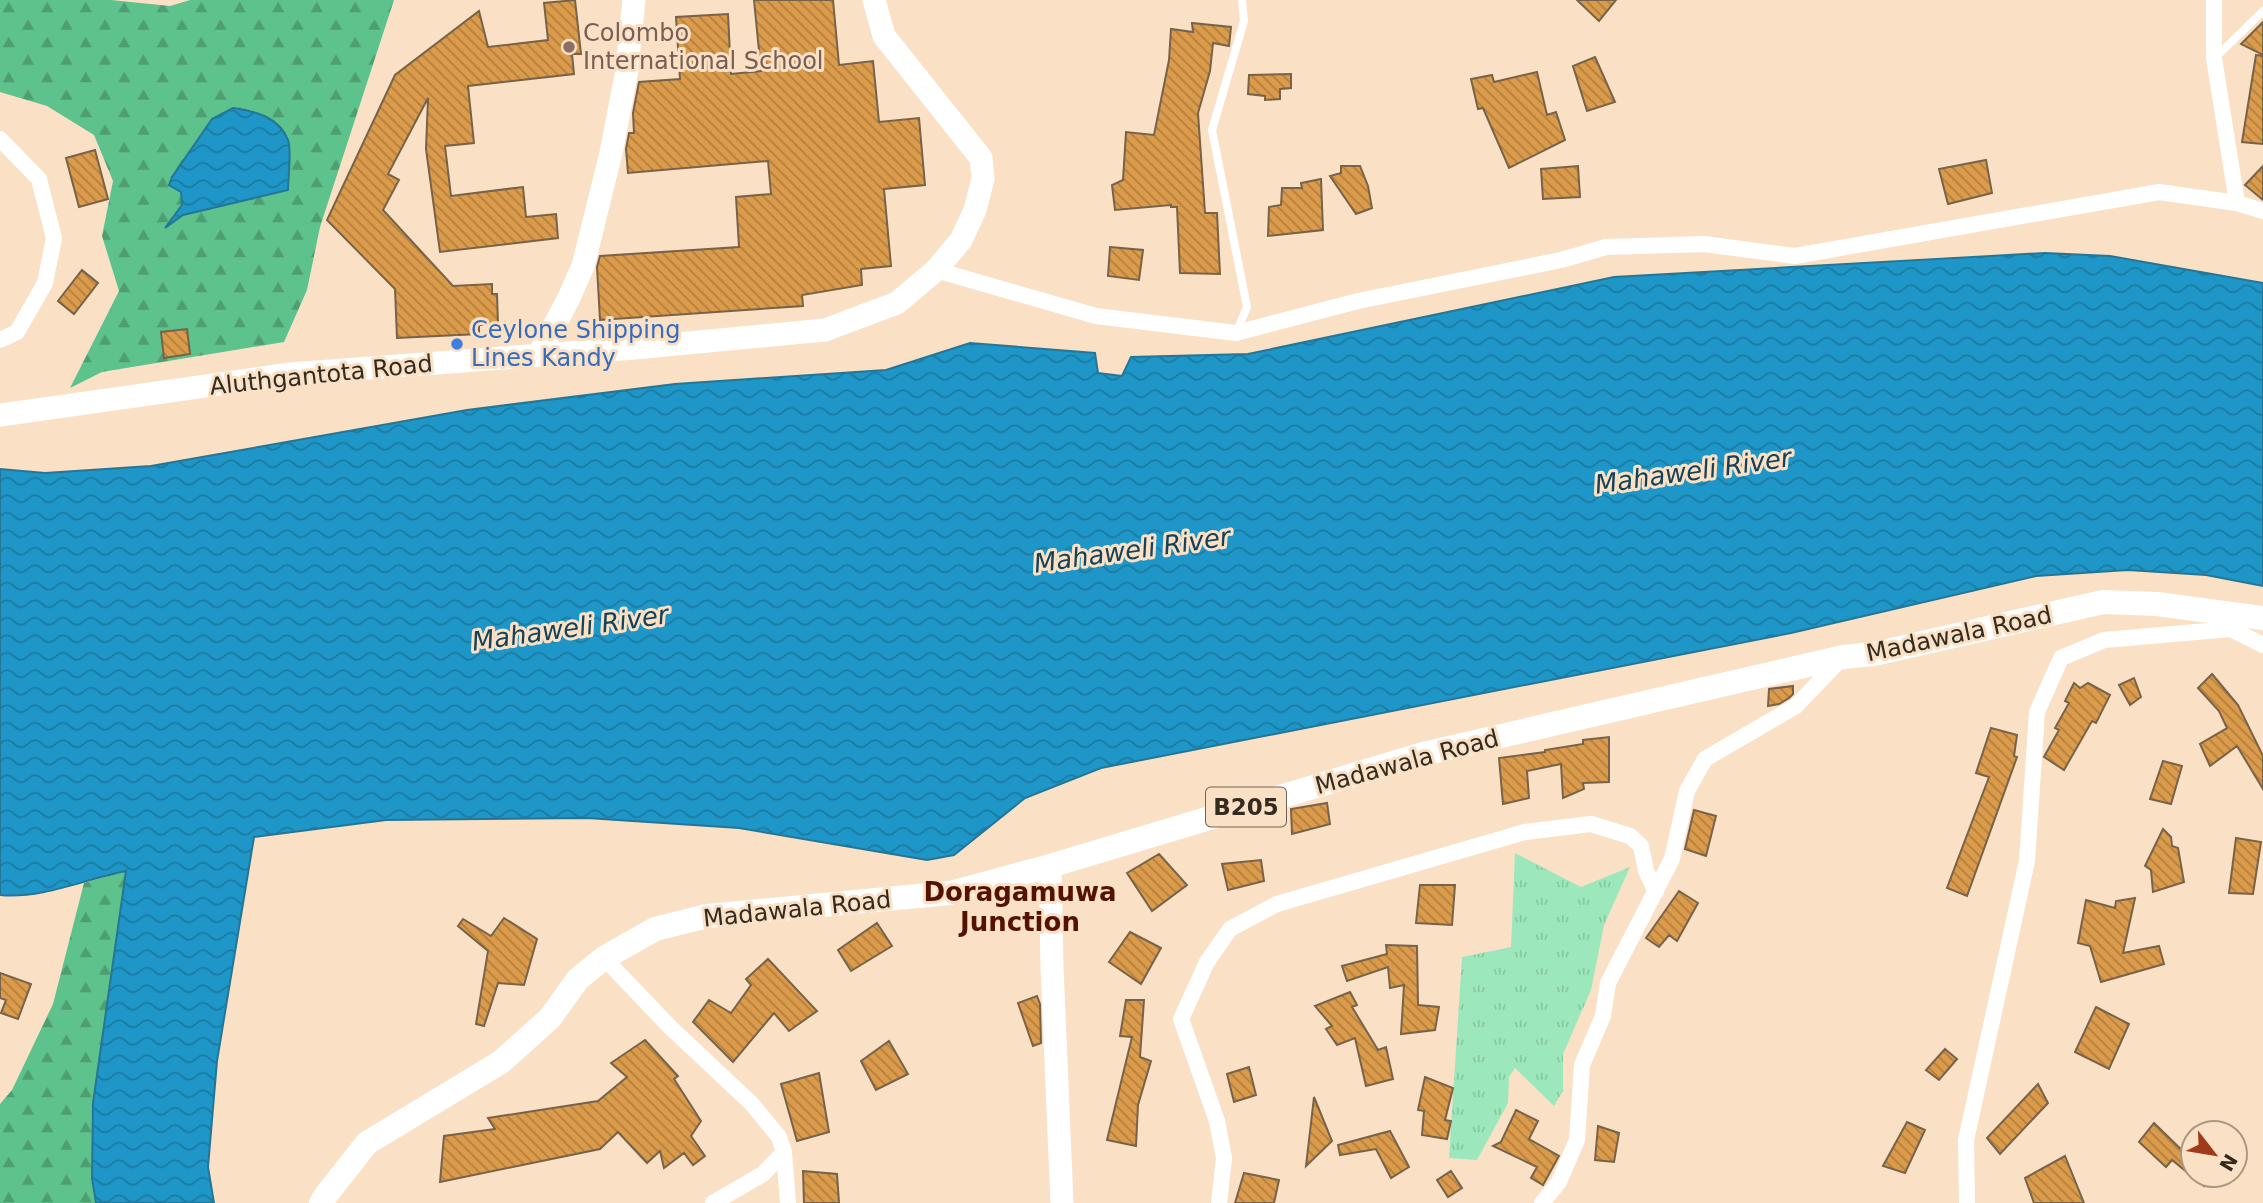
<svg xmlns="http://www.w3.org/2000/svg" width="2263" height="1203" font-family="'DejaVu Sans',sans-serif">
<defs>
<pattern id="forest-firs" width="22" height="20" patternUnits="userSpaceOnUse" patternTransform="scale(1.75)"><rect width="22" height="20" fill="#5dc28c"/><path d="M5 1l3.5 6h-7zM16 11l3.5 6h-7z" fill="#4e9e72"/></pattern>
<pattern id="park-tufts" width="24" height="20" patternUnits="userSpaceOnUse" patternTransform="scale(1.75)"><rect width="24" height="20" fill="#9ce8bc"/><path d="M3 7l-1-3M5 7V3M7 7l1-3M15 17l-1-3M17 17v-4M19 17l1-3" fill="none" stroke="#87c7a1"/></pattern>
<pattern id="water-waves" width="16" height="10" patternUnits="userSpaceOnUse" patternTransform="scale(1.75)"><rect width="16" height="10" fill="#1e96c8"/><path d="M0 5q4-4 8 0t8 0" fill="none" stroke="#1b7ba2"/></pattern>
<pattern id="building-back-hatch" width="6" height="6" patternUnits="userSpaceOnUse" patternTransform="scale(1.75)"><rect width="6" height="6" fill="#db9b4b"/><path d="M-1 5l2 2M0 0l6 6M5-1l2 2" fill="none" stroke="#b27f3e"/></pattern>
</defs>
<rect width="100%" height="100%" fill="#fae1c6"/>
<path fill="url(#forest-firs)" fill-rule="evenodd" d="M0,0H111L170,6L190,0H394L320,227L307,290L284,342L102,372L70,388L119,291L102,236L113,181L94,135L47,106L0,92ZM288,190L183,215L167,225L182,205L181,192Z
M126,871L93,1103L92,1178L96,1203H0V1104L12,1090L53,1004L84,883Z"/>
<path fill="url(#park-tufts)" d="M1515,853L1581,887L1630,867L1604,925L1591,990L1563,1054V1091L1554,1106L1515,1068L1509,1077L1508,1103L1477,1160L1449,1158L1462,957L1511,947Z"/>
<path fill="url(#water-waves)" stroke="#257696" stroke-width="2" d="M233,108C255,111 279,117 288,140C292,150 288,177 288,190L183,215L165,228L182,205L181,192L169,185L172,177L212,119Z
M2045,253L2110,256L2263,283V586L2206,575L2128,570L2036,576L1791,633L1101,768L1025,798L954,855L927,860L739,828L587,818L386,820L254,837L217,1061L208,1167L214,1203H96L92,1178L93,1103L126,871C85,879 43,899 0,895V469L45,473L151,466L467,410L675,384L886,370L970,343L1095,353L1098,373L1122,376L1131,357L1248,354L1614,277Z"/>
<path fill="url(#building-back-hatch)" stroke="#77624a" stroke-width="2" d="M575,0L581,54H572L574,74L468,86L474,143L445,146L451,196L523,187L526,217L556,214L558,238L440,252L426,149L428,98L388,174L399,180L383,210L453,286L492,284V294H497L498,324L479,325V334L397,338L395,289L327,220L395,75L479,11L488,47L548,40L544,3Z
M754,0H833L839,65L873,61L879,122L919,118L925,185L884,189L891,266L861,269L862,285L802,295L803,306L600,320L597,267L600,256L739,247L736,197L771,194L768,161L628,173L626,149L629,133H634L633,113L639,82L680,79L676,17L728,14L731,74L761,71Z
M1577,0H1616L1599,21Z
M2263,22V55L2241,44Z
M1192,23L1231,27L1229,46L1213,43L1210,71L1198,113L1205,213H1217L1220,274L1180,273L1177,207H1171V205L1115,210L1112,185L1123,180L1126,132L1154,135L1169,60L1171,29L1193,32Z
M2256,55L2263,56V144L2242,142Z
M1595,57L1615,102L1587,111L1573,66Z
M1537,72L1547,115L1556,112L1565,140L1509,168L1483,108L1478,109L1471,79L1492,75L1494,82Z
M1291,74V88L1280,89V99L1265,100V96L1248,94L1249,75Z
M95,150L108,199L79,207L66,158Z
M1986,160L1992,193L1948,204L1939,169Z
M1341,166H1360L1368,186L1372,208L1356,214L1330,176L1341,173Z
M1578,166L1580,197L1543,199L1541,169Z
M2263,166V200L2245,185Z
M1321,179L1323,230L1268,236L1269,207L1281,205L1282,188H1302L1301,183Z
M1110,247L1143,250L1139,280L1108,276Z
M82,270L98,283L74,314L58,301Z
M187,329L190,354L164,358L161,332Z
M2212,674L2238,705L2263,756V789L2237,746L2210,766L2200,744L2227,728L2219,711L2198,688Z
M2134,678L2141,697L2130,705L2119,685Z
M2074,683L2080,688L2088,683L2110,695L2096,723L2092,721L2064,770L2044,757L2045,755L2059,730L2055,728L2069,703L2065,701Z
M1793,686V694L1789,698L1779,704L1768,706L1769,689Z
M1991,728L2017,735L2014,756L2017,757L1967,896L1947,888L1989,777L1976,773Z
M1609,737V782L1583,783L1584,789L1563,798L1561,764L1527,771L1529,798L1503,804L1499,758L1545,752V750L1583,744V740Z
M2163,761L2182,766L2171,804L2150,799Z
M1327,803L1330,824L1292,834L1291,809Z
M1694,810L1716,816L1706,856L1685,849Z
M2163,829L2171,837L2172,846L2178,848L2184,882L2153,892L2151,870L2145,866Z
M2236,838L2261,842L2253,894L2229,893Z
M1159,854L1187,885L1152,911L1127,873Z
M1261,860L1264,881L1228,890L1222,864Z
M1420,885H1455L1452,925L1416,923Z
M1679,891L1698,903L1677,941L1669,935L1659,947L1646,938Z
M2135,898L2123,953L2159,946L2164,964L2101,982L2090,946L2078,943L2086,900L2115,908L2116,901Z
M504,918L537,939L524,985L498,983L484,1026L476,1024L488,951L458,926L463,919L491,936Z
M877,923L892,946L851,971L838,950Z
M1130,932L1161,948L1141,984L1109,962Z
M1386,945L1417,946L1418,1005L1439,1007L1435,1030L1401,1034L1404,985L1390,988L1388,967L1347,981L1342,966L1387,954Z
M768,959L817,1011L789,1031L774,1013L733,1062L693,1022L709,1000L731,1013L751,985L746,979Z
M0,973L31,984L18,1019L1,1013L6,1000L0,998Z
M1350,992L1357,1005L1352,1007L1378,1050L1386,1047L1393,1079L1366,1086L1355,1038L1337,1045L1326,1029L1332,1026L1315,1006Z
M1037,996L1040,1004L1041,1043L1033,1046L1018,1003Z
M1126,1000H1144L1140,1057L1151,1061L1138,1105L1136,1146L1107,1140L1132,1037L1120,1036Z
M2096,1007L2129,1024L2109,1069L2075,1052Z
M645,1040L678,1076L674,1079L701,1121L691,1136L705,1156L693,1165L684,1153L664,1168L660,1151L647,1163L618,1132L600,1149L440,1182L444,1136L495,1129L488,1118L598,1101L627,1077L611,1063Z
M889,1041L908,1074L876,1090L861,1061Z
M1945,1049L1957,1059L1939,1080L1926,1070Z
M1249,1067L1256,1095L1234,1102L1227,1074Z
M819,1073L829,1132L797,1141L781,1084Z
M1425,1077L1453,1088L1445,1120L1451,1121L1447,1139L1422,1135L1424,1111L1418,1110Z
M2038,1084L2048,1103L2000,1154L1987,1138Z
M1314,1097L1332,1141L1306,1166Z
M1516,1110L1538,1121L1529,1139L1559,1156L1543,1185L1531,1178L1537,1167L1493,1146L1501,1142Z
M1907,1122L1925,1130L1905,1173L1883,1166Z
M2154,1123L2193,1161V1175H2208L2211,1178L2204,1186L2172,1160L2166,1167L2139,1142Z
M1598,1126L1619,1133L1614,1162L1595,1160Z
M1390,1131L1409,1167L1391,1178L1376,1149L1340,1155L1338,1145Z
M2065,1156L2084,1203H2034L2025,1178Z
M803,1171L837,1174L839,1203H804Z
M1451,1171L1462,1188L1448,1197L1437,1180Z
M1244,1173L1279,1180L1274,1203H1235Z"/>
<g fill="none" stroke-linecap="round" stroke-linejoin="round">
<path stroke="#fff" stroke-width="8" d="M2215,58L2263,11
M1236,333L1247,307L1212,130L1244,21L1242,0"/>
<path stroke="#fff" stroke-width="16" d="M2214,0V58L2237,203
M0,139L39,179L54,238L45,283L17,332L0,340
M936,270L1096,316L1236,333L1358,301L1561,260L1606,247L1704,244L1795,256L2159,192L2237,203L2263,211
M604,958L670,1027L752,1104L779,1137L784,1152L788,1203
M713,1203L763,1174L784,1152
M1219,1203L1224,1158L1217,1121L1181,1019L1207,962L1230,929L1277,904L1525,832L1591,824L1630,836L1641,846L1646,871L1656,892
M1542,1203L1559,1182L1577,1140L1582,1065L1603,1016L1608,983L1672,859L1687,791L1705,759L1796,706L1841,659
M1967,1203L1966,1140L2027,861L2037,712L2061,658L2104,640L2231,629L2263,645"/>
<path stroke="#fff" stroke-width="23" d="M539,354L568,300L583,266L611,153L627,70L634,0
M0,415L290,374L635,348L825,330L897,303L936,270L961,240L975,210L983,179L981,158L884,36L874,0
M1050,866L1052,967L1062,1203"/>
<path stroke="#fff" stroke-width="24" d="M321,1203L326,1195L367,1143L501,1062L550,1018L578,979L604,958L655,929L707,916L950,893L1050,866L1423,754L1843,657L1874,654L2103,602L2157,604L2263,618"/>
</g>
<circle fill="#8d6e63" stroke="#fae1c6" stroke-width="2.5" cx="569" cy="47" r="7"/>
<circle fill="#3f7fe0" stroke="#fae1c6" stroke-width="2.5" cx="457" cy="344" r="7"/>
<g text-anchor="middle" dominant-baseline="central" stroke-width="6" stroke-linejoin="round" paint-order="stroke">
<rect fill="#fae1c6" stroke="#6f6252" stroke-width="2" x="1206" y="787.5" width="80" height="39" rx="5"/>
<g font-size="23" font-weight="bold" fill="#342b20">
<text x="1246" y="807">B205</text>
</g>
<g font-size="24" fill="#785e54" stroke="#fae1c6" text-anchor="start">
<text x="583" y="33">Colombo<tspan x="583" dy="28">International School</tspan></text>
</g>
<g font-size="24" fill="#366cbe" stroke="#fae1c6" text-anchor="start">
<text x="471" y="330">Ceylone Shipping<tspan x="471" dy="28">Lines Kandy</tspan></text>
</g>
<g font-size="24" fill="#342b20" stroke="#fae1c6">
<text transform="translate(321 375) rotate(-6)">Aluthgantota Road</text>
<text transform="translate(1959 634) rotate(-12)">Madawala Road</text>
<text transform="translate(1407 762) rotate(-15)">Madawala Road</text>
<text transform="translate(797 909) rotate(-6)">Madawala Road</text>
</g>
<g font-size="26" font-style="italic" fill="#154258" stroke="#fae1c6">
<text transform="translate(1693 471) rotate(-8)">Mahaweli River</text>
<text transform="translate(1132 550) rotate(-8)">Mahaweli River</text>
<text transform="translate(570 628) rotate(-8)">Mahaweli River</text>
</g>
<g font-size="26" font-weight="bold" fill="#541300" stroke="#fae1c6">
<text x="1020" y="892">Doragamuwa<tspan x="1020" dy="30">Junction</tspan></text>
</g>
</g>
<g transform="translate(2214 1154) rotate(121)"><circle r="33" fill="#fae1c6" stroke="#ab9884" stroke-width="2"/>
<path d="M0-5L12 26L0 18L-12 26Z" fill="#a13a1b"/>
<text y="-10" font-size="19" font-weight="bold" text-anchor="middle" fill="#342b20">N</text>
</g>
</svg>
